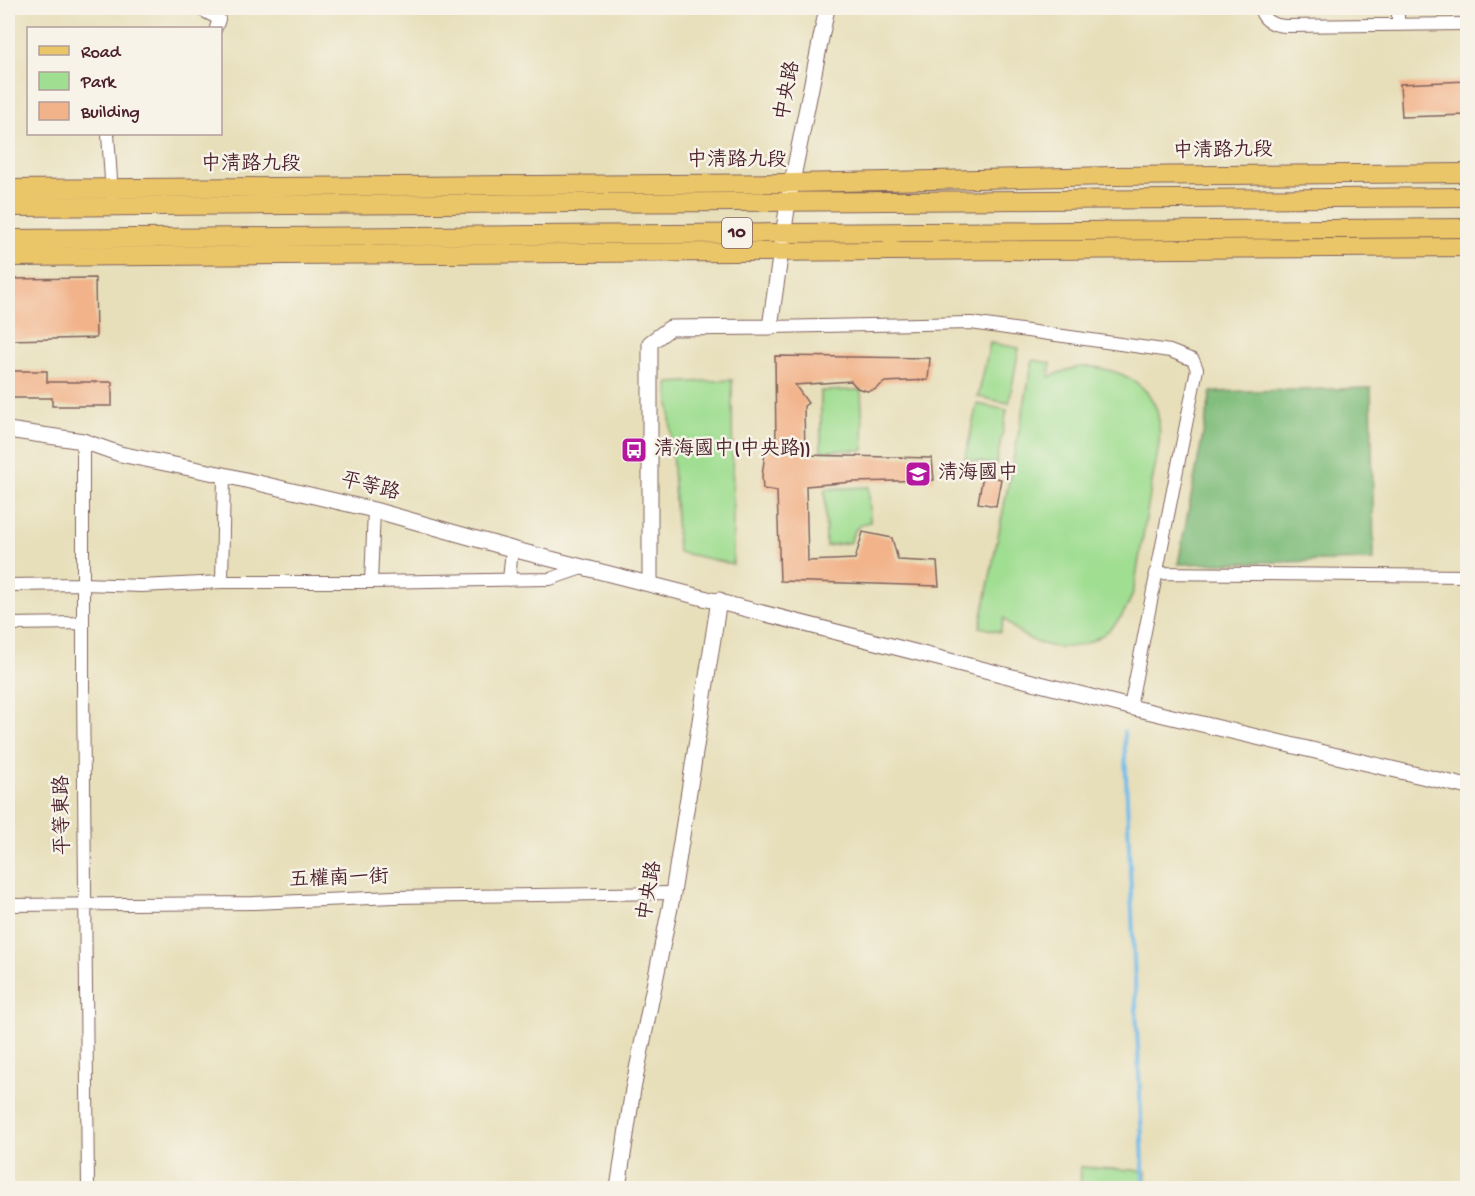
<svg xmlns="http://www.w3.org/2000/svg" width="1475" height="1196" font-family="'Gochi Hand','LXGW WenKai TC',sans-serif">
<rect width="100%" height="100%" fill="#f7f3e8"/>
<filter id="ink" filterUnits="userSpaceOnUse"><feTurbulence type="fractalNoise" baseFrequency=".0167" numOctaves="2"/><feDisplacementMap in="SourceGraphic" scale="12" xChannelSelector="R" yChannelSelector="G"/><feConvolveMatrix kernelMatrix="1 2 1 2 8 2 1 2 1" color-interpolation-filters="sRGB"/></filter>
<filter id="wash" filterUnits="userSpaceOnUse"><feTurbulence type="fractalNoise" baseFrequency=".008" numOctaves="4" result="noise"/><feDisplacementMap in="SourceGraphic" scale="24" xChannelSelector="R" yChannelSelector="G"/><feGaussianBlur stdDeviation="1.35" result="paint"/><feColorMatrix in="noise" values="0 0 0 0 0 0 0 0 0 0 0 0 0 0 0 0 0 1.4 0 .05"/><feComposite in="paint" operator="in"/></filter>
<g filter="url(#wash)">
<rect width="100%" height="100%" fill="#e7dfba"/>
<path fill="#a0de92" stroke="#757e5e" stroke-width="1.5" d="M990,343L1019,348L1009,403L978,397Z
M1033,360L1051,363L1049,377C1074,366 1089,363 1115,372C1134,378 1151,391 1157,411C1164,436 1155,464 1151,488C1146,520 1140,552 1135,584C1122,649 1047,670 1004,618L1000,632L980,627Z
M732,380L733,564L678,552L668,383Z
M861,390L864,450L821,451V391Z
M977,404L1007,410L996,465L965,459Z
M869,487L870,522C859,524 852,530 851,542L826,546L825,489Z
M1080,1167L1146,1171V1188H1081Z"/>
<path fill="#80bd7c" stroke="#656e54" stroke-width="1.5" d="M1371,388L1374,560L1178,564L1211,392Z"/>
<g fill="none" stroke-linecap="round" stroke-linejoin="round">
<path stroke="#71bbea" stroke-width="4" d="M1124,731L1144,1188"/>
</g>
<g id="blocks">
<path fill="#f2b38a" d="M1467,81V115L1402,117L1400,84Z
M95,278L96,338L8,340V279Z
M775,356L930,358L928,380L885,382L874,390L867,391L857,388L851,381L795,385L808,403L804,406L805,455L932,458L934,480L853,482L806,486L808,561L855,559L863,532L892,538L898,560L937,562L939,586L780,581L777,491L763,489L762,476L765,453L776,450Z
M8,371H47V382H112V406H52V398H8Z
M983,475L1001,479L996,506L978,503Z"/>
</g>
</g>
<g filter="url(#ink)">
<use href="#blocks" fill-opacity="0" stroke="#81625d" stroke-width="1.5"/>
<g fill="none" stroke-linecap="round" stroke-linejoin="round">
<g stroke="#81625d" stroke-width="14">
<path id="minor" d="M198,8L219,19L216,28
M1260,8C1263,21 1272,25 1285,26L1468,24
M1398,8V25
M108,134L112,195
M770,327L971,323L1170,351L1193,360L1197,369L1130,707
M83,441V685L88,1188
M1155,573L1468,576
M509,580L512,549
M222,582L224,475
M371,582L374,510
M8,585L83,584L141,586L222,582H371L550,579L585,567
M8,624L83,623
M8,905L254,903L394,897L673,893"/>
</g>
<g stroke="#81625d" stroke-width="17">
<path id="tertiary" d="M8,430L83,441L120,454L224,475L374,510L512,549L1130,707L1468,787
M650,583V343L670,328L770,327L788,202L827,8
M618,1188L633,1089L673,893L719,600"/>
</g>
<g stroke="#81625d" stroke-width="20">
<path id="primary" d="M8,189L793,183L1113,176L1468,173
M8,207L1468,197
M8,239L1468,228
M8,257L1468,247"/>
</g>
<use href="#minor" stroke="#fff" stroke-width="12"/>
<use href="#tertiary" stroke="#fff" stroke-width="15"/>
<use href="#primary" stroke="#ebc669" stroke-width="18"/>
</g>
</g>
<defs>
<g id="bus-square" transform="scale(1.35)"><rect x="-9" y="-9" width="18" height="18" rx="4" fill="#b5179e" stroke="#f7f3e8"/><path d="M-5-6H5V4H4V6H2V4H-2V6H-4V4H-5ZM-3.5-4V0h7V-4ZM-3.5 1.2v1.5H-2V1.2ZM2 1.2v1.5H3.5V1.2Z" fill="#fff"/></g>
<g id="school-square" transform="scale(1.35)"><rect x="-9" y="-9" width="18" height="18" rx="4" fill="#b5179e" stroke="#f7f3e8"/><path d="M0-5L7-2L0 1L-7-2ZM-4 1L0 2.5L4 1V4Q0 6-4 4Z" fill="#fff"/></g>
</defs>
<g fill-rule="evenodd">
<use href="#bus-square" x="634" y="450"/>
<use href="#school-square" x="918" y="474"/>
</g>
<g text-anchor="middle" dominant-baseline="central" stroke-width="5" stroke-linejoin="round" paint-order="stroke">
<rect fill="#f7f3e8" stroke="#7e5f64" stroke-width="1.5" x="722" y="218" width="30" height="30" rx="4.5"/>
<g font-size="18" font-weight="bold" fill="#4a1f2b">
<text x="737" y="233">10</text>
</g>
<g font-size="20" fill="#4a1f2b" stroke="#f7f3e8">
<text transform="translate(789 91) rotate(-79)">中央路</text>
<text transform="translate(1223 152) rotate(-1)">中清路九段</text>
<text x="737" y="161">中清路九段</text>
<text x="251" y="165">中清路九段</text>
<text transform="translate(370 488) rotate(14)">平等路</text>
<text transform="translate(64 815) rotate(-91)">平等東路</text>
<text transform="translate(339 880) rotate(-2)">五權南一街</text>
<text transform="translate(651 891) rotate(-80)">中央路</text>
</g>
<g font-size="20" fill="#4a1f2b" stroke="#f7f3e8" text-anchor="start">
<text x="654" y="450">清海國中(中央路))</text>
<text x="938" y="474">清海國中</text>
</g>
</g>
<rect width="1475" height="1196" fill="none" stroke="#f7f3e8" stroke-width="30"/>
<rect x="27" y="27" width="195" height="108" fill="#f7f3e8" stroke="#b29e9c" stroke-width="1.5"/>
<rect x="39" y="46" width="30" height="9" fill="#ebc669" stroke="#b29e9c" stroke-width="1.5"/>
<text x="81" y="57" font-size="18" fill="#4a1f2b">Road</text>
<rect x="39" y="72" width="30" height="18" fill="#a0de92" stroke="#b29e9c" stroke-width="1.5"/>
<text x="81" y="87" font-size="18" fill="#4a1f2b">Park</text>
<rect x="39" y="102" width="30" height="18" fill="#f2b38a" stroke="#b29e9c" stroke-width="1.5"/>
<text x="81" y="117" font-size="18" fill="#4a1f2b">Building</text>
</svg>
